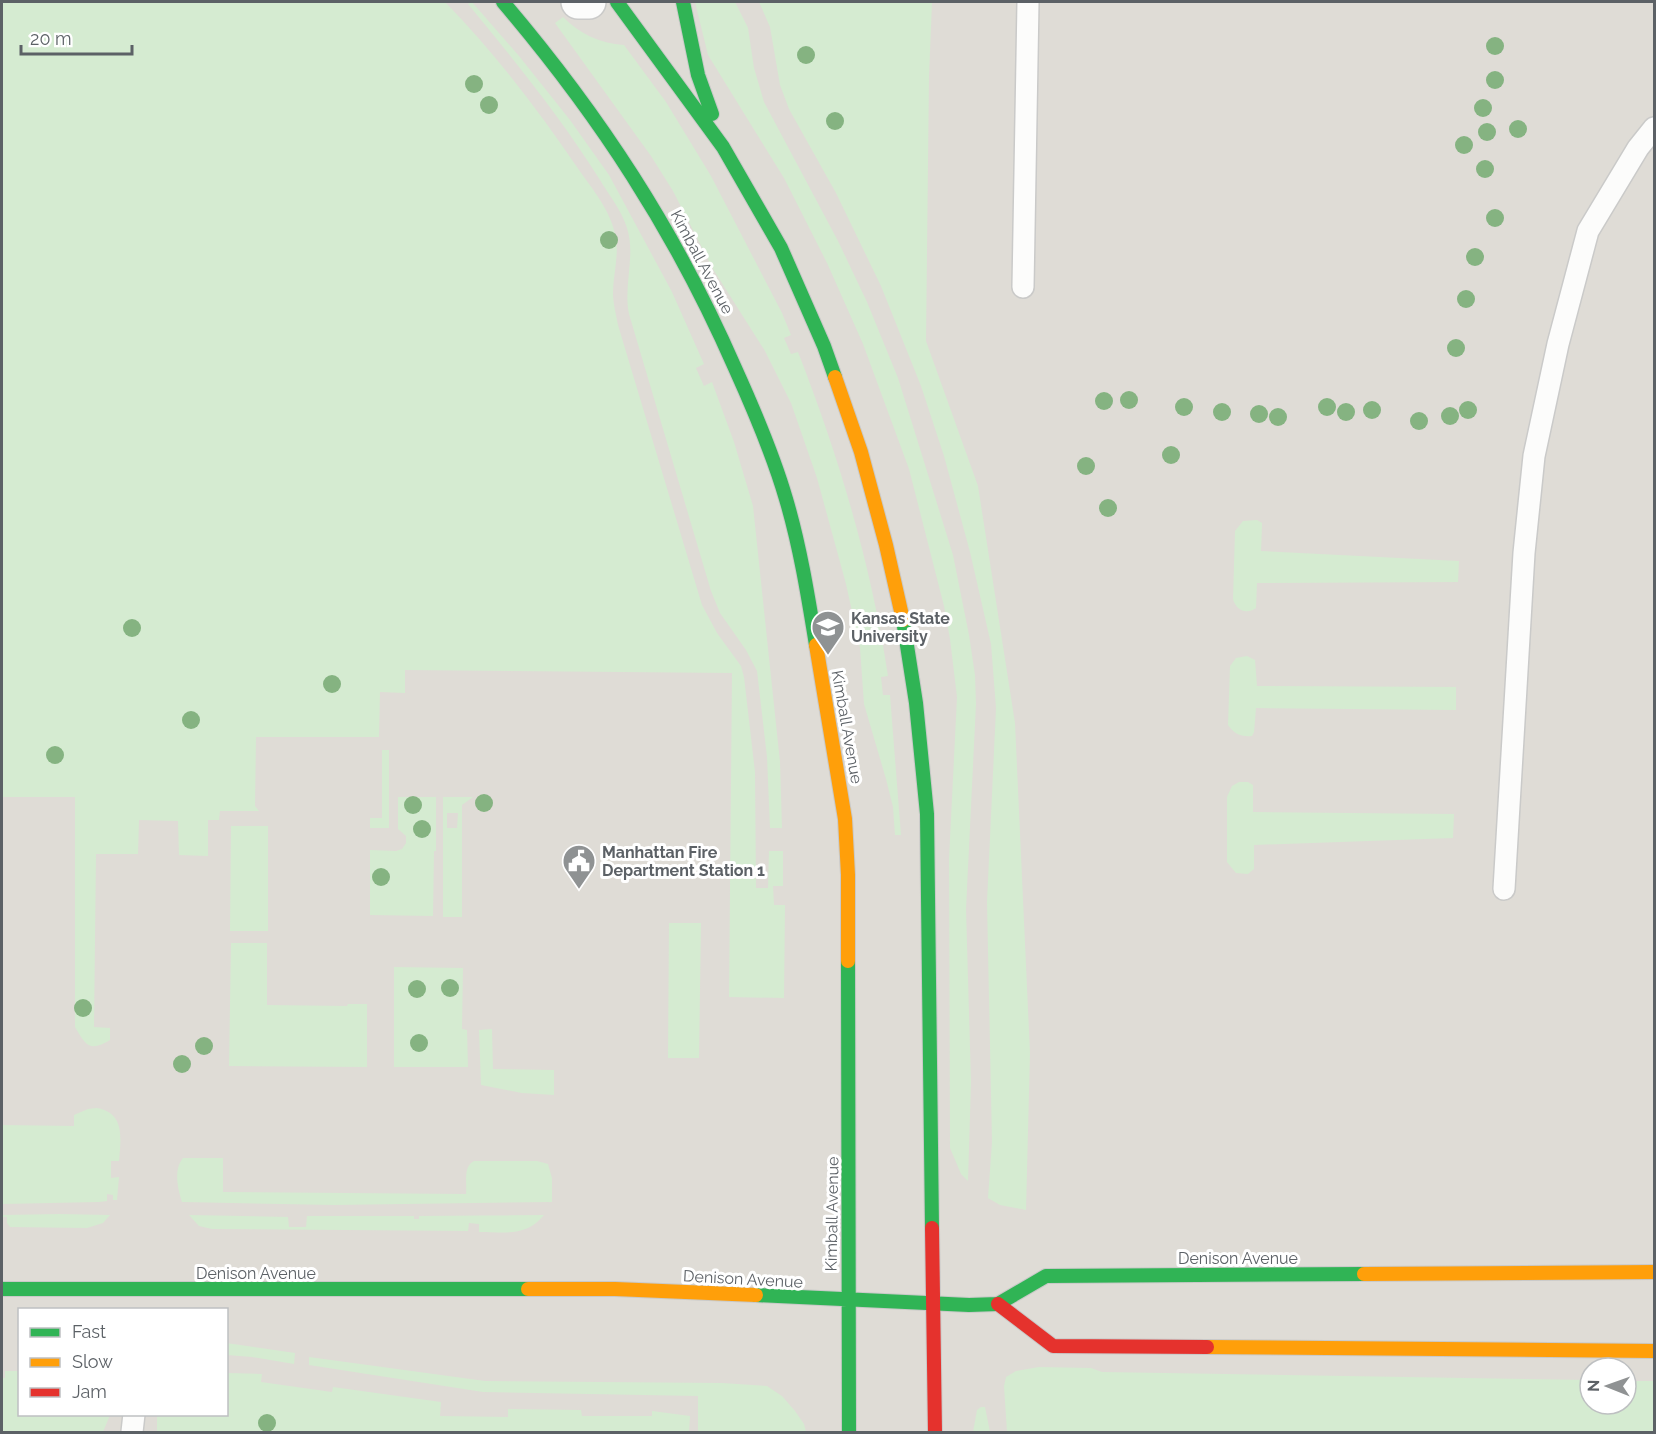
<svg xmlns="http://www.w3.org/2000/svg" width="1656" height="1434" font-family="Raleway,sans-serif">
<rect width="100%" height="100%" fill="#edece7"/>
<path fill="#dfdcd6" fill-rule="evenodd" d="M2,2H1654V1432H2ZM20,1310H226V1414H20ZM1590,1368H1626V1404H1590Z"/>
<path fill="#d5ebd1" fill-rule="evenodd" d="M2,2H445C495,53 539,111 579,170C593,190 610,210 615,234C620,253 613,274 613,293C613,303 616,314 618,325L702,605L717,633L741,666L744,677L755,772L756,888H768L769,851H783V886H773L774,905H785L784,998L729,997L732,673L405,670V693L380,692L379,737H256L255,806L259,811H220L219,820H208V856L179,855L178,821L139,820L138,854H96L94,1027L110,1028V1040C90,1052 86,1046 75,1027V797H2Z
M472,2L519,56L570,120L609,175L672,292L704,364L696,368L704,386L712,382L734,442L753,506L780,762L782,828H770L767,757L757,671L746,650L720,613L711,591L629,314C623,285 636,256 627,228C622,211 609,195 600,180C561,118 515,61 468,4Z
M695,2H735L748,28L754,68L764,102L838,241L867,302L898,378L953,555L969,635L975,675L976,704L966,909L971,1082L968,1181L961,1174L950,1148L949,859L957,697L950,639L944,606L909,469L863,344L827,263L784,178L708,55Z
M759,2H932L929,76L926,341L978,486L1015,723L1030,1053L1026,1210L1000,1205L988,1198L992,1142L987,902L996,708L991,644L970,552L944,456L921,386L881,286L836,193L789,109L780,85L770,27Z
M563,17C580,34 599,43 624,45L666,102L711,176L782,313L791,335L784,338L791,354L798,352C839,457 871,564 888,676L881,677L883,695H890L901,835H895L893,807L886,779L864,704L860,648L846,584L817,478L791,403L765,351L713,269L673,191L651,156L555,23Z
M1257,520L1262,523V526L1261,551L1459,561L1458,582L1257,583L1256,608C1246,615 1236,610 1233,599L1235,531L1243,521Z
M1247,656L1255,660L1257,686L1456,687V710L1256,708L1254,732L1252,736C1241,737 1234,734 1228,725L1230,666L1236,658Z
M382,750H389V828H370V818H382Z
M1239,782H1248L1253,785V812L1454,814L1453,838L1254,845V869L1248,874L1236,873L1227,862V797L1232,786Z
M398,797H436V851H434L433,916L370,915V850L396,851L402,849L406,843V836L398,829Z
M443,797H473L462,805V917H443ZM447,813H458L457,828H447Z
M231,826H268V931H230Z
M669,923H701L699,1058H668Z
M231,943H267V1005L347,1006L348,1004H367V1067L229,1066Z
M394,967L463,968L462,1029L467,1030L468,1067H394Z
M492,1029L493,1069L554,1070V1095L522,1093L481,1085L479,1030Z
M97,1108C125,1113 121,1138 119,1161H111V1178L119,1177L117,1200H113V1195L107,1194V1201L99,1202L2,1204V1125L74,1126V1115L88,1109Z
M183,1158H223V1192L466,1194C467,1183 463,1166 474,1161H537L548,1164L552,1178V1202L334,1205L182,1202C178,1189 173,1170 183,1158Z
M60,1214L110,1215L103,1223L87,1228L10,1227L7,1223V1217H2V1215Z
M189,1215L288,1217L289,1227H306L307,1216H414V1219H419V1216L544,1215C526,1237 506,1232 479,1232V1224L469,1223L468,1231L212,1229L199,1226Z
M226,1343L295,1353L294,1364L252,1357L227,1355Z
M309,1357L485,1381L722,1383L767,1386L782,1396L795,1411L804,1424L806,1432H698V1396L483,1392L309,1365Z
M1039,1367L1091,1368L1102,1372L1590,1380V1404H1626V1381H1654V1432H1007L1004,1386L1006,1377L1016,1371Z
M5,1371H19L20,1414L110,1415L103,1432H2V1378H5Z
M227,1373L262,1374L261,1382L332,1392L333,1387L441,1402L440,1416L508,1417V1409L581,1410L582,1416H652V1411L690,1416L689,1432H157V1415L226,1414Z
M981,1407H985L990,1432H973L977,1410Z"/>
<g fill="none" stroke-linecap="round" stroke-linejoin="round">
<g stroke="#cacac9" stroke-width="24">
<path id="lane" d="M1023,287L1028,2
M1504,889L1524,553L1534,456L1558,344L1588,231L1638,148L1654,128
M132,1432L134,1414"/>
</g>
<g stroke="#cacac9" stroke-width="36">
<path id="street" d="M578,2H589"/>
</g>
<g stroke="#c9c9c8" stroke-width="16">
<path id="fast" d="M503,2C600,116 675,231 735,368C754,410 773,454 786,499C800,546 808,596 816,645
M617,2L723,147L781,248L824,346L835,377
M683,2L698,75L712,114
M903,620L916,703L927,814L932,1228
M848,961L849,1432
M2,1289H528
M756,1295L969,1305L998,1304L1046,1276L1364,1274"/>
</g>
<g stroke="#c9c9c8" stroke-width="16">
<path id="slow" d="M835,377L861,452L886,545L903,620
M816,645L845,819L848,875V961
M1364,1274L1654,1272
M528,1289H615L756,1295
M1207,1347L1654,1351"/>
</g>
<g stroke="#c9c9c8" stroke-width="16">
<path id="jam" d="M932,1228L935,1432
M998,1304L1053,1346L1207,1347"/>
</g>
<use href="#lane" stroke="#fcfcfb" stroke-width="21"/>
<use href="#street" stroke="#fcfcfb" stroke-width="33"/>
<use href="#fast" stroke="#30b455" stroke-width="14"/>
<use href="#slow" stroke="#ff9f0a" stroke-width="14"/>
<use href="#jam" stroke="#e5322d" stroke-width="14"/>
</g>
<g fill="#85b381">
<circle cx="1495" cy="46" r="9"/>
<circle cx="806" cy="55" r="9"/>
<circle cx="1495" cy="80" r="9"/>
<circle cx="474" cy="84" r="9"/>
<circle cx="489" cy="105" r="9"/>
<circle cx="1483" cy="108" r="9"/>
<circle cx="835" cy="121" r="9"/>
<circle cx="1518" cy="129" r="9"/>
<circle cx="1487" cy="132" r="9"/>
<circle cx="1464" cy="145" r="9"/>
<circle cx="1485" cy="169" r="9"/>
<circle cx="1495" cy="218" r="9"/>
<circle cx="609" cy="240" r="9"/>
<circle cx="1475" cy="257" r="9"/>
<circle cx="1466" cy="299" r="9"/>
<circle cx="1456" cy="348" r="9"/>
<circle cx="1129" cy="400" r="9"/>
<circle cx="1104" cy="401" r="9"/>
<circle cx="1184" cy="407" r="9"/>
<circle cx="1327" cy="407" r="9"/>
<circle cx="1372" cy="410" r="9"/>
<circle cx="1468" cy="410" r="9"/>
<circle cx="1222" cy="412" r="9"/>
<circle cx="1346" cy="412" r="9"/>
<circle cx="1259" cy="414" r="9"/>
<circle cx="1450" cy="416" r="9"/>
<circle cx="1278" cy="417" r="9"/>
<circle cx="1419" cy="421" r="9"/>
<circle cx="1171" cy="455" r="9"/>
<circle cx="1086" cy="466" r="9"/>
<circle cx="1108" cy="508" r="9"/>
<circle cx="132" cy="628" r="9"/>
<circle cx="332" cy="684" r="9"/>
<circle cx="191" cy="720" r="9"/>
<circle cx="55" cy="755" r="9"/>
<circle cx="484" cy="803" r="9"/>
<circle cx="413" cy="805" r="9"/>
<circle cx="422" cy="829" r="9"/>
<circle cx="381" cy="877" r="9"/>
<circle cx="450" cy="988" r="9"/>
<circle cx="417" cy="989" r="9"/>
<circle cx="83" cy="1008" r="9"/>
<circle cx="419" cy="1043" r="9"/>
<circle cx="204" cy="1046" r="9"/>
<circle cx="182" cy="1064" r="9"/>
<circle cx="267" cy="1423" r="9"/>
</g>
<defs>
<g id="university-pin" transform="scale(1.725)"><path d="M0 17L-7.5 6A9.5 9.5 0 1 1 7.5 6Z" fill="#8f9293" stroke="#fff"/><path d="M0-5L7-2L0 1L-7-2ZM-4 1L0 2.5L4 1V4Q0 6-4 4Z" fill="#fff"/></g>
<g id="civic-pin" transform="scale(1.725)"><path d="M0 17L-7.5 6A9.5 9.5 0 1 1 7.5 6Z" fill="#8f9293" stroke="#fff"/><path d="M-.6-6.5H3V-4.5H.6V-3L4-1V1h2V6H-6V1h2V-1L-.6-3ZM-1.2 2.5V6h2.4V2.5Z" fill="#fff"/></g>
</defs>
<g fill-rule="evenodd">
<use href="#university-pin" x="828" y="627"/>
<use href="#civic-pin" x="579" y="861"/>
</g>
<g text-anchor="middle" dominant-baseline="central" stroke-width="6" stroke-linejoin="round" paint-order="stroke">
<g font-size="16" fill="#5c6166" stroke="#fff">
<text transform="translate(702 262) rotate(62)">Kimball Avenue</text>
<text transform="translate(847 727) rotate(80)">Kimball Avenue</text>
<text transform="translate(832 1214) rotate(-89)">Kimball Avenue</text>
<text x="1238" y="1258">Denison Avenue</text>
<text x="256" y="1273">Denison Avenue</text>
<text transform="translate(743 1279) rotate(3)">Denison Avenue</text>
</g>
<g font-size="16" font-weight="bold" fill="#5c6166" stroke="#fff" text-anchor="start">
<text x="851" y="618">Kansas State<tspan x="851" dy="18">University</tspan></text>
<text x="602" y="852">Manhattan Fire<tspan x="602" dy="18">Department Station 1</tspan></text>
</g>
</g>
<rect width="1656" height="1434" fill="none" stroke="#5c6166" stroke-width="6"/>
<rect x="18" y="1308" width="210" height="108" fill="#ffffff" stroke="#bec0c2" stroke-width="1.5"/>
<rect x="30" y="1328" width="30" height="9" fill="#30b455" stroke="#bec0c2" stroke-width="1.5"/>
<text x="72" y="1338" font-size="18" fill="#5c6166">Fast</text>
<rect x="30" y="1358" width="30" height="9" fill="#ff9f0a" stroke="#bec0c2" stroke-width="1.5"/>
<text x="72" y="1368" font-size="18" fill="#5c6166">Slow</text>
<rect x="30" y="1388" width="30" height="9" fill="#e5322d" stroke="#bec0c2" stroke-width="1.5"/>
<text x="72" y="1398" font-size="18" fill="#5c6166">Jam</text>
<g transform="translate(1608 1386) rotate(271)"><circle r="28" fill="#ffffff" stroke="#bec0c2" stroke-width="1.5"/>
<path d="M0-4.5L10 22L0 15L-10 22Z" fill="#8f9293"/>
<text y="-9" font-size="16" font-weight="bold" text-anchor="middle" fill="#5c6166">N</text>
</g>
<path d="M21 45v9h111v-9" fill="none" stroke="#5c6166" stroke-width="3"/>
<text x="30" y="45" font-size="18" fill="#5c6166" stroke="#ffffff" stroke-width="4.5" paint-order="stroke">20 m</text>
</svg>
